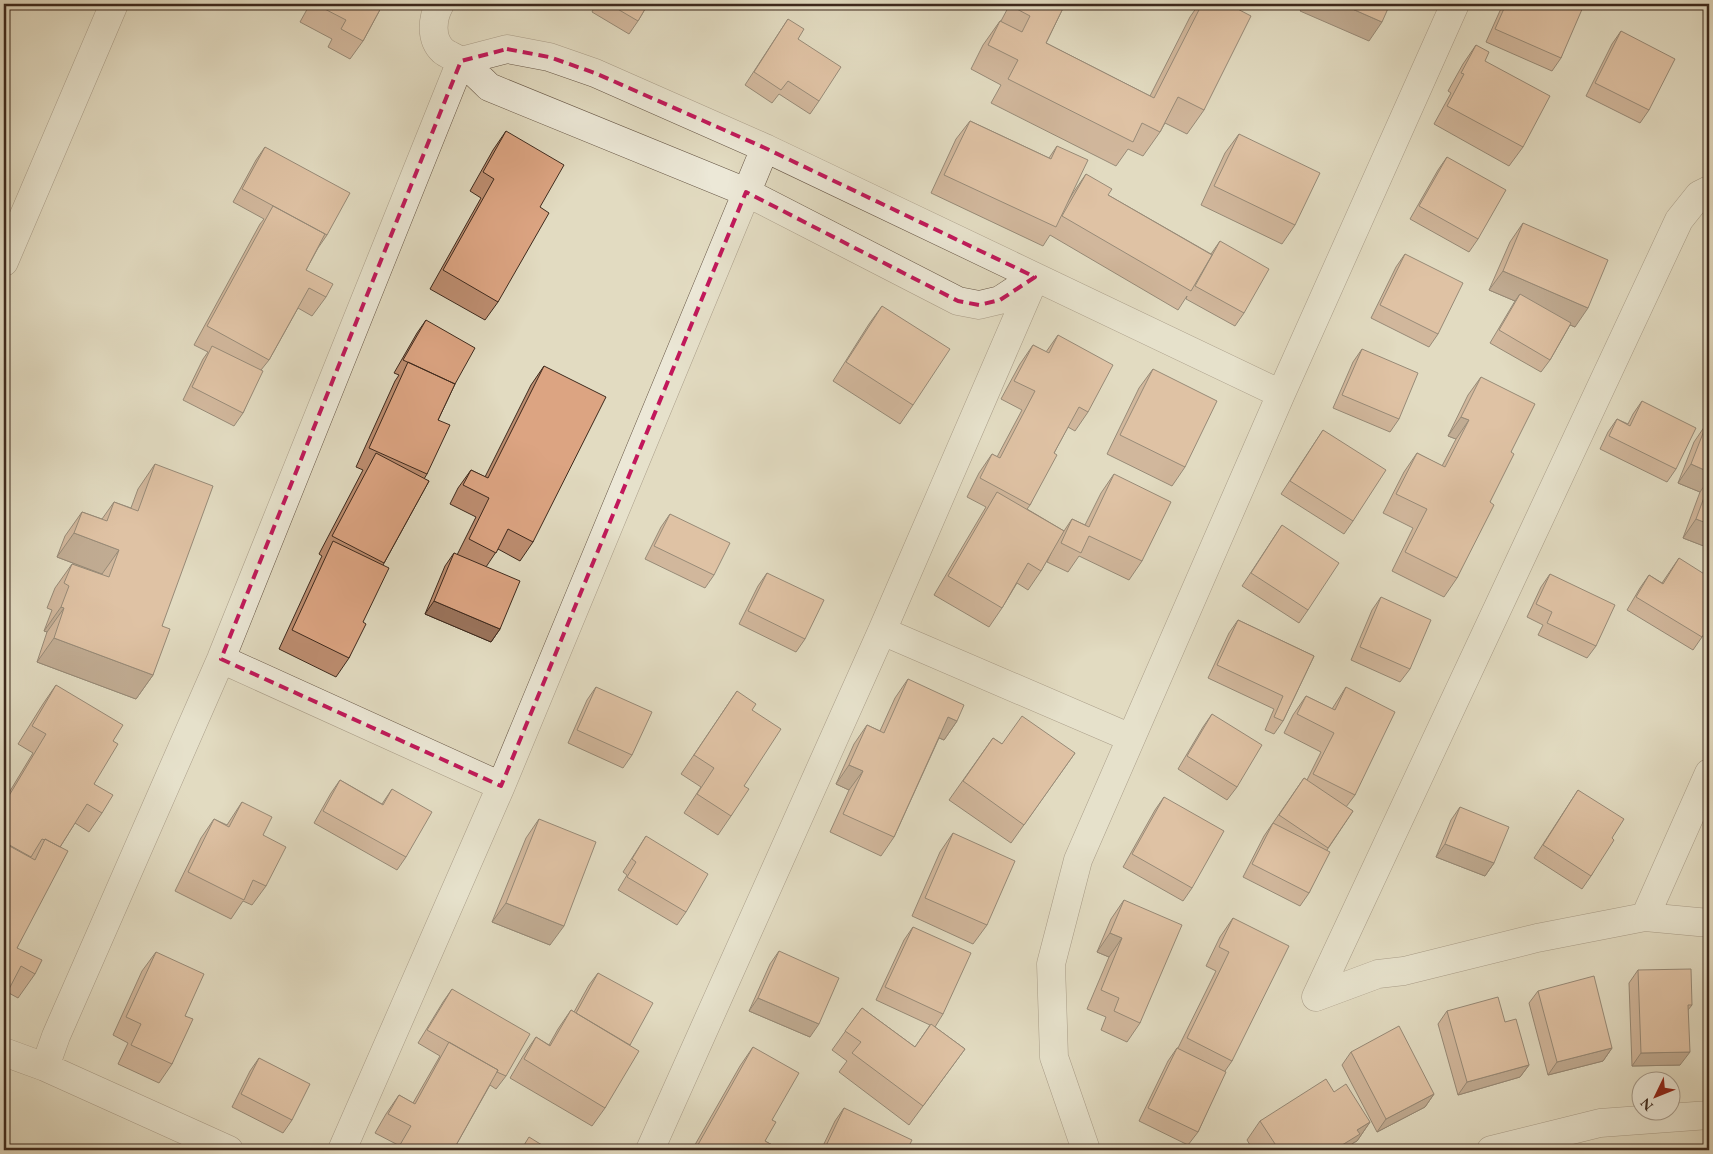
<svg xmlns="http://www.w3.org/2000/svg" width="1713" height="1154" font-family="'EB Garamond',serif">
<rect width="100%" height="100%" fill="#e2dbc1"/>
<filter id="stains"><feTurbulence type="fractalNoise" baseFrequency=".004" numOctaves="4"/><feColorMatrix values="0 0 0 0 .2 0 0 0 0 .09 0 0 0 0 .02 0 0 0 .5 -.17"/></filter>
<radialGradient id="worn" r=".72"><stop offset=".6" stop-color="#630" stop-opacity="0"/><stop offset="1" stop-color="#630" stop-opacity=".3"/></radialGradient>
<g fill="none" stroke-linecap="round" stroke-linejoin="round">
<g stroke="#665646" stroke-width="29">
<path id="minor" d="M440,4C432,18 430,39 443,51C448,55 455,57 460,61C470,68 480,78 489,87L746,192L958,301L979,305L1000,300L1035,277
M461,61L507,49L549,57L595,73L765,148L1281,394
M1709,190L1699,195L1679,220L1316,997L1378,974L1404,971L1537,938L1645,917L1709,923
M4,262L114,4
M882,631L1131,738
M221,659L501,786
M1645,917L1709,773
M4,1052L45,1067L229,1150
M45,1067L56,1036L221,659L461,61
M342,1150L501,786L765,148
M650,1150L882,631L1035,277
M1086,1150L1054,1057L1051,964L1078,860L1281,394L1455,4
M1491,1150L1600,1123L1709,1115"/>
</g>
<use href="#minor" stroke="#ece8d7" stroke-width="28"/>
</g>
<path fill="#bd8d70" stroke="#3d291d" d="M310,4H383L363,41L350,59L328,47L332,39L300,22Z
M596,4H648L638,21L629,34L592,12Z
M1010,4H1065L1046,43L1150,96L1190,17L1199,4H1228L1204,110L1187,134L1165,123L1160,132L1143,156L1128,149L1116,166L991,103L1001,85L971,69L983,45L1000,21H1001Z
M1503,4H1576L1561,58L1552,71L1486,42Z
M788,19L798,39L819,101L810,114L779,94L772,103L745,85Z
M1621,31L1649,110L1640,123L1586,96L1612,44Z
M1476,45L1523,147L1509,166L1434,124L1451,93L1448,91L1463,64Z
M1709,112V129L1704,128Z
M970,121L1049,158L1057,146L1067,203L1073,193L1086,174L1108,195L1211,254L1220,241L1244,313L1235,326L1186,299L1187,296L1178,310L1050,235L1043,246L931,193L956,139Z
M506,131L498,302L485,320L430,289L481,198L470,191L493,150Z
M1239,134L1295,225L1282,244L1201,205L1225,153Z
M265,147L327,235L318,248L306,270L326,297L312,316L298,308L269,360L261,370L243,413L234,426L183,400L203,359L208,352L194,345L260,224L264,219L233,202L256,160Z
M1447,157L1478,239L1469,252L1410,219L1438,170Z
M1523,223L1575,327L1570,325L1550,360L1541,372L1490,343L1515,301L1489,290L1510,242Z
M1405,254L1438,334L1429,347L1371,318L1396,267Z
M882,306L913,405L900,424L833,381L869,324Z
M426,320L455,384L438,420L427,474L424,479L429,481L383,565L349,658L336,677L279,649L320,560L322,556L319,554L363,470L356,467L395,381L399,375L394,373L417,333Z
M1058,335L1088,412L1075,431L1068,427L1054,453L1030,505L1027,509L1064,531L1072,519L1085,525L1101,493L1114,474L1142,561L1129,580L1079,556L1068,572L1047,562L1051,553L1041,571L1028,590L1017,583L1002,608L989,627L934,595L986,507L967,497L979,473L992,454L997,457L1022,410L1001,399L1020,364L1033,345L1046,352Z
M1362,349L1399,419L1390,432L1333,408L1353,362Z
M544,366L533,542L520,561L498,549L486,567L500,629L491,642L425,614L445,566L454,553L457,555L476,517L450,504L458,488L471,470L485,477L531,385Z
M1153,369L1185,467L1172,486L1107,454L1139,388Z
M1481,377L1511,452L1457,578L1444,597L1392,571L1413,528L1383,513L1404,472L1417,453L1442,466L1456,439L1448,436L1468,395Z
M1642,401L1676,469L1667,482L1600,449L1608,432L1617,419L1628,424L1633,414Z
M1707,423L1709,424V548L1683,538L1700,492L1678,483L1694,442Z
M1323,430L1353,521L1344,534L1281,494Z
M155,464L162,626L153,675L136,699L37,662L47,632L44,631L52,610L47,608L55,588L72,564L102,575V574L57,557L65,536L82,512L102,519L114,502L131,508L138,489Z
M670,514L714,575L705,588L645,559L661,527Z
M1282,525L1308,610L1299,623L1242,586Z
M1679,558L1702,637L1693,650L1627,610L1640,588L1649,575L1662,583Z
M767,573L805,639L796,652L739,624L758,586Z
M1550,574L1596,646L1587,658L1538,635L1543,625L1527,617L1541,587Z
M1381,597L1410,669L1400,682L1351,660L1372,610Z
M1238,620L1314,656L1283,721L1274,734L1265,730L1274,709L1208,678L1229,633Z
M908,679L957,721L944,740L939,738L894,837L881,856L830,832L849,790L836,784L854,744L867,725L880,731L895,698Z
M56,685L113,741L94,784L102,813L89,832L75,823L60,847L17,948L35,974L18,998L7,992L4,997V801L33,753L18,744L43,704Z
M596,687L632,755L623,768L568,743L587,700Z
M1346,687L1355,795L1346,807L1353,811L1327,850L1309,893L1300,906L1243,877L1264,836L1304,778L1307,780L1321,752L1284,733L1293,715L1306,696L1332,709Z
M737,691L752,710L744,786L731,816L718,835L684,813L701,787L681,774Z
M1212,714L1237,787L1227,800L1178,769L1203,727Z
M993,738L1002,744L1075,753L1011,843L949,800Z
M340,780L382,804L392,789L406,857L397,870L314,823L331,793Z
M1578,790L1612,838L1591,876L1582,889L1534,858Z
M1164,797L1192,888L1183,901L1123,867L1155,810Z
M242,802L263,835L266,886L252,905L243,901L231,919L175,891L201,838L214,819L227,825Z
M1460,807L1494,863L1485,876L1436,857L1451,820Z
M539,819L550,945L492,922L526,838Z
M953,833L987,925L973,944L912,916L940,852Z
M646,836L686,912L677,925L618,890L627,875L623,872Z
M1124,900L1140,1023L1127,1042L1101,1030L1106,1017L1087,1009L1109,957L1097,952L1111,919Z
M1233,918L1232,1061L1225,1071L1198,1132L1188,1145L1139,1121L1168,1061L1177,1048H1178L1216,971L1206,966L1220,937Z
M913,927L943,1014L935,1027L965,1049L909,1125L839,1072L847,1061L832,1050L862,1008L915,1047L930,1025L876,1000L904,940Z
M779,951L810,1037L749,1011L770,964Z
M156,952L185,1016L172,1064L159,1083L118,1064L128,1043L113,1035L142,971Z
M1638,970L1692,1005L1688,1010L1680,1065L1632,1066L1629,983Z
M598,973L630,1045L605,1108L592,1126L510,1078L523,1056L536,1037L549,1045L558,1029L571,1010L574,1012L589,985Z
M452,989L506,1076L496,1089L490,1085L455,1147L461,1150H395L398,1145L375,1133L386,1114L399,1095L413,1103L440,1056L418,1043L443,1002Z
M1538,991L1612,1048L1603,1061L1548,1075L1529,1003Z
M1447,1011L1505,1022L1529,1065L1520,1077L1458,1095L1438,1024Z
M753,1047L772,1120L765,1141L781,1150H692L740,1066Z
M1351,1052L1434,1094L1425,1107L1377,1132L1342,1065Z
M259,1058L292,1120L283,1133L232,1107L250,1071Z
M1334,1092L1370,1122L1357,1141L1353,1143L1348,1150H1253L1247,1140L1260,1121Z
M844,1108L907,1150H821L835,1121Z"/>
<path fill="#9a735b" stroke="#3d291d" d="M1305,4H1341L1382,22L1369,41L1300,11Z
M1709,120V129L1704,128Z
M1503,271L1588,308L1575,327L1516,301L1520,294L1515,301L1489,290Z
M1461,417L1469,420L1456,439L1448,436Z
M1691,464L1709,472V479L1700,492L1678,483Z
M1696,519L1709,524V548L1683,538Z
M74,533L119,550L102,574L57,557Z
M434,601L500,629L491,642L425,614Z
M61,607L64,608L47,632L44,631Z
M54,638L153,675L136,699L37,662Z
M948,717L957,721L944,740L935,736Z
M849,765L863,771L849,790L836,784Z
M1445,844L1494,863L1485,876L1436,857Z
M506,903L564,926L550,945L492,922Z
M1110,933L1122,938L1109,957L1097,952Z
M758,998L819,1024L810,1037L749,1011Z
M1612,1048L1603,1061L1548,1075L1557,1062Z
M1690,1052L1680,1065L1632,1066L1641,1053Z
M1529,1065L1520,1077L1458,1095L1467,1082Z
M1434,1094L1425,1107L1377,1132L1386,1119Z
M1370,1122L1357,1141L1353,1143L1348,1150H1334L1357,1130Z"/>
<path fill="#dca482" stroke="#3d291d" d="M315,4H383L363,41L341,29L346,20Z
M609,4H648L638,21Z
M1014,4H1065L1046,43L1154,98L1202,4H1228L1251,16L1204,110L1178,97L1160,132L1142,123L1133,142L1008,79L1018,60L988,45L1000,21L1022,32L1030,16L1013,7Z
M1341,4H1390L1382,22Z
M1506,4H1576L1583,7L1561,58L1495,29Z
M788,19L804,29L798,39L841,67L819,101L788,81L781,90L754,72Z
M1621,31L1675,59L1649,110L1595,83Z
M1476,45L1489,52L1485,61L1550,96L1523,147L1447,106L1464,74L1461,73Z
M970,121L1051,159L1057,146L1088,160L1056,227L944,175Z
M506,131L564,165L540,207L549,213L498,302L443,270L494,179L483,172Z
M1239,134L1320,173L1295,225L1214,186Z
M265,147L350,193L327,235L242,189Z
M1447,157L1506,190L1478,239L1419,206Z
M1086,174L1112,189L1108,195L1212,255L1191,291L1062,216Z
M273,206L325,234L306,270L333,284L326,297L309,288L269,360L207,326Z
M1523,223L1608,260L1588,308L1503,271Z
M1220,241L1269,269L1244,313L1195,286Z
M1405,254L1463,283L1438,334L1380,305Z
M1520,294L1571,323L1550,360L1499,330Z
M882,306L950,349L913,405L846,362Z
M426,320L475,348L455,384L403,360Z
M1058,335L1113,365L1088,412L1079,407L1054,453L1057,455L1030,505L980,478L992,454L1000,458L1035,391L1014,381L1033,345L1049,353Z
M212,346L263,371L243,413L192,387Z
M1362,349L1418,373L1399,419L1342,395Z
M408,362L455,384L438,420L450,425L427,474L369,448Z
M544,366L606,397L533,542L508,529L496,553L469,539L489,498L463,485L471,470L488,478Z
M1153,369L1217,401L1185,467L1120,435Z
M1481,377L1535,404L1511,452L1514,454L1490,502L1494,505L1457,578L1405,552L1427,509L1396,494L1417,453L1445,467L1469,420L1461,417Z
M1642,401L1696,428L1676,469L1609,436L1617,419L1630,426Z
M1707,423L1709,424V472L1691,464Z
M1323,430L1386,470L1353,521L1290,481Z
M376,453L429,481L384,563L332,536Z
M155,464L213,486L162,626L170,629L153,675L54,638L64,608L61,607L69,586L64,583L72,564L109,577L119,550L74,533L82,512L107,521L114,502L138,511Z
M1114,474L1171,502L1142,561L1089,536L1081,553L1061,543L1072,519L1089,527Z
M1709,484V524L1696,519Z
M997,492L1064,531L1041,571L1028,563L1002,608L948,576Z
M670,514L730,543L714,575L654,546Z
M1282,525L1339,563L1308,610L1251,573Z
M333,541L389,568L363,622L366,624L349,658L292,630Z
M454,553L520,581L500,629L434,601Z
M1679,558L1709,577V626L1702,637L1636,597L1649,575L1663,584Z
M767,573L824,600L805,639L748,611Z
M1550,574L1615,605L1596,646L1547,623L1552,612L1536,604Z
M1381,597L1431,620L1410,669L1360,647Z
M1238,620L1314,656L1283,721L1274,717L1283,696L1217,665Z
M908,679L964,705L957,721L948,717L894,837L843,814L863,771L849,765L867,725L884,733Z
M56,685L123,725L113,741L118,744L94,784L113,795L102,813L87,804L60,847L45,839V840L42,839L31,857L4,842V804L46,734L32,726Z
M596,687L652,712L632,755L577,730Z
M1346,687L1395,712L1355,795L1313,774L1334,733L1297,714L1306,696L1335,710Z
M737,691L756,704L752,710L781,729L744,786L749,789L731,816L697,794L714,768L694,755Z
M1212,714L1262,745L1237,787L1187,756Z
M1022,716L1075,753L1024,825L963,781L993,738L1002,744Z
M1304,778L1353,811L1328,848L1279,815Z
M340,780L383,805L392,789L432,812L406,857L323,811Z
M1578,790L1624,819L1612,838L1614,840L1591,876L1543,845Z
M1164,797L1224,831L1192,888L1132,854Z
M242,802L272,817L263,835L286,847L266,886L253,880L244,900L188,872L214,819L229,827Z
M1460,807L1509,827L1494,863L1445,844Z
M539,819L596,842L564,926L506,903Z
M1273,823L1330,852L1309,893L1252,864Z
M953,833L1015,861L987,925L925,898Z
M646,836L708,874L686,912L627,877L636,862L632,859Z
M45,839L68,851L17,948L42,960L35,974L21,966L8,991L4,988V843L35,860Z
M1124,900L1182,925L1140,1023L1114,1011L1119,998L1101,990L1122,938L1110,933Z
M1233,918L1289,946L1232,1061L1187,1038L1229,952L1219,947Z
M913,927L971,953L943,1014L885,987Z
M779,951L839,978L819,1024L758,998Z
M156,952L204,974L185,1016L193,1019L172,1064L131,1045L141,1024L126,1017Z
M1691,969L1692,1005H1688L1690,1052L1641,1053L1638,970Z
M598,973L653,1003L630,1045L576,1013Z
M1594,976L1612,1048L1557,1062L1538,991Z
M452,989L530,1034L506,1076L497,1072L498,1070L427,1030Z
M1498,997L1505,1022L1516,1019L1529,1065L1467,1082L1447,1011Z
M862,1008L915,1047L931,1024L965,1049L923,1106L852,1053L861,1042L845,1031Z
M571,1010L639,1051L605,1108L524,1059L536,1037L550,1046Z
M1399,1026L1434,1094L1386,1119L1351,1052Z
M449,1042L498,1070L455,1147L461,1150H397L411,1126L388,1114L399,1095L415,1104Z
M753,1047L799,1073L772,1120L776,1122L765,1141L781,1150H695Z
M1177,1048L1226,1072L1198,1132L1148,1108Z
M259,1058L310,1084L292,1120L241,1094Z
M1326,1079L1334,1092L1346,1084L1370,1122L1357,1130L1360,1134L1334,1150H1279L1260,1121Z
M844,1108L912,1140L907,1150H824Z
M529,1137L550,1150H521Z"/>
<path d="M0 0H1713V1154H0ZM507,49L549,57L595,73L765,148L1035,277L1000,300L979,305L958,301L746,192L501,786L221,659L461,61Z" fill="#e2dbc1" fill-opacity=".55" fill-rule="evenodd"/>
<path fill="none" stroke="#c2185b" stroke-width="4" stroke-dasharray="10 6" stroke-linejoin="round" d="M507,49L549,57L595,73L765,148L1035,277L1000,300L979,305L958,301L746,192L501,786L221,659L461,61Z"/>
<rect width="1713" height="1154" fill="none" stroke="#e2dbc1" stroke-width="20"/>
<rect x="5" y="5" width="1703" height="1144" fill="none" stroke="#3d291d" stroke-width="2.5"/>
<rect x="10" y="10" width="1693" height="1134" fill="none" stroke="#3d291d"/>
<g transform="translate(1656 1096) rotate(227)"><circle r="24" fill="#ece8d7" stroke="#a69c8d"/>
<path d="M0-4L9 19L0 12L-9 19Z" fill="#8f2418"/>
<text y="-8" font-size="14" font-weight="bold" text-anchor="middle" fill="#3d291d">N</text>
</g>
<rect width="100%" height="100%" filter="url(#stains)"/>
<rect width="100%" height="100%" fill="url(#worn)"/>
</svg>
